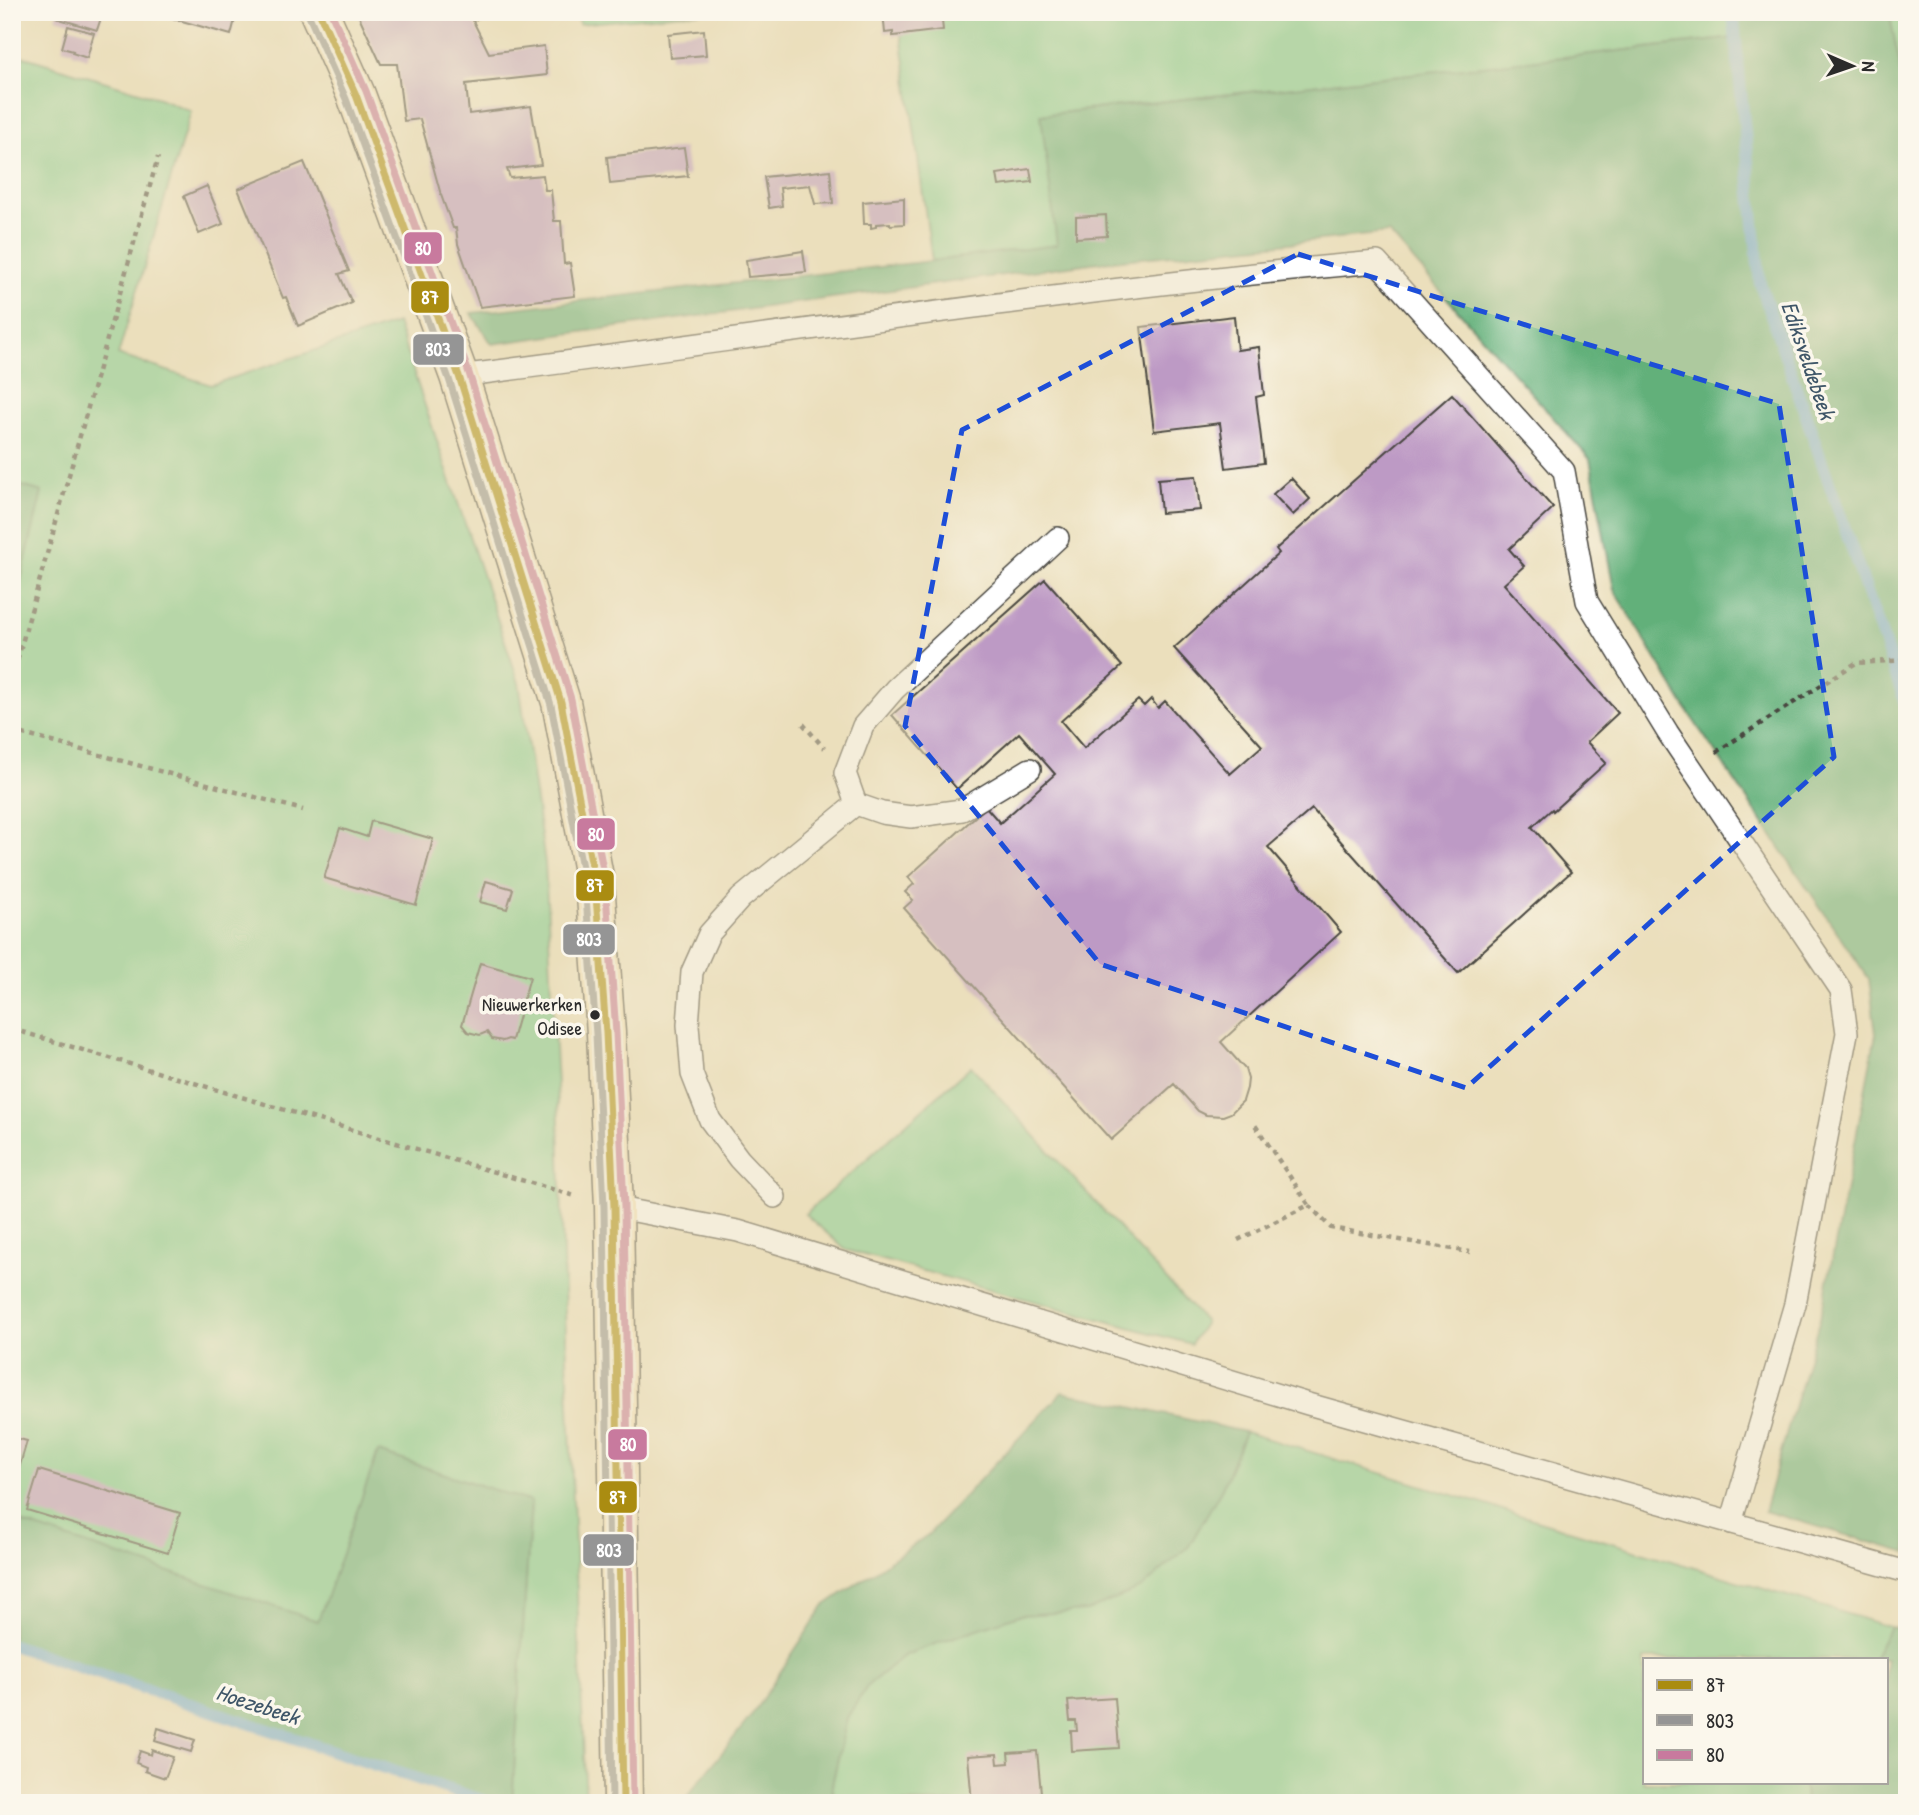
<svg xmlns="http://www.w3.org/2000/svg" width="1919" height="1815" font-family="'Patrick Hand',sans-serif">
<rect width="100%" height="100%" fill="#fbf7ec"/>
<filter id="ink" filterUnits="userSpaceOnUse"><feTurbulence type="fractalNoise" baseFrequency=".0143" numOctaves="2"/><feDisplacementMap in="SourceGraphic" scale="14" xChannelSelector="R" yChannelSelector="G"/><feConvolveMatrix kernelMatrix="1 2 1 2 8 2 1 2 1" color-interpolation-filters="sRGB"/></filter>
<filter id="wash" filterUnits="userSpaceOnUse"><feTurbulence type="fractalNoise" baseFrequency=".00686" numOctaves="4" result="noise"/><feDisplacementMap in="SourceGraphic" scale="28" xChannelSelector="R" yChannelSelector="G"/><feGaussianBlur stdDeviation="1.57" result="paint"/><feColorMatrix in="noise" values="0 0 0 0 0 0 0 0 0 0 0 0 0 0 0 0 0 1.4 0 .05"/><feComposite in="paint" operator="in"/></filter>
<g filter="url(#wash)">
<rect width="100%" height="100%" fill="#ebdfbc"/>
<path fill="#78cd90" stroke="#527c5e" stroke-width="2" d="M577,12H705L579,24Z
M898,12H1733L1736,38L1042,115L1058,245L932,261Z
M1889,12H1907V102Z
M12,53L159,98L191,111L118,355L211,385L397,323L519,683L545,863L559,1122L564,1288L586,1803H512L531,1502L378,1452L318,1622L12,1520V617L42,492L12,483Z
M971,1066L1205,1322L1191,1344L846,1250L805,1214Z
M1245,1432L1890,1627L1873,1659H1644V1782H1804L1805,1803H835L832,1785L847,1717L868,1685L905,1655L951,1638L1019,1615L1087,1611L1222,1488Z"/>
<path fill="#62b07a" stroke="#466e52" stroke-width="2" d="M1733,12H1889L1907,102V1553L1764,1511L1822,1311L1876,1034L1869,979L1692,718L1614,590L1590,459L1389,233L1092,263L492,344L471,313L932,261L1057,245L1041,115L1735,38Z
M12,483L42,492L12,617Z
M1062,1392L1245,1432L1222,1488L1189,1546L1142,1588L1087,1611L1019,1615L951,1638L905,1655L868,1685L847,1718L832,1785L835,1803H682L751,1716L824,1606L929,1534Z
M378,1452L531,1502L512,1803H490L12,1645V1520L318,1621Z
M1890,1627L1907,1632V1803H1805L1804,1782H1886V1659H1873Z"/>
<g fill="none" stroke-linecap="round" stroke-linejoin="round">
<path stroke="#65a7d9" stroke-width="12" d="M1733,12L1760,283L1907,708
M12,1645L490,1803"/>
</g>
<g id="blocks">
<path fill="#bd9ac5" d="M58,12H103L97,30L56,18Z
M170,12H237L231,35L168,17Z
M357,12H491L473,21L489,53L544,46L547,75L466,84L469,114L531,106L541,165L507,169L510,178L543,175L545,190H551L554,221H561L564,264L570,263L575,296L480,307L458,244L456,228H453L441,195L420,119L404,121L397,64H381Z
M883,12H941L943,30L893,36V32L885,33Z
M68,26L94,33L87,58L72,53L73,51L62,48Z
M704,30L706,55L670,58L668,34Z
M684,148L688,176L610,184L607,157Z
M304,162L349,271L339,274L352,303L298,326L286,297L283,298L238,189Z
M1030,169L1032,182L999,186L997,174Z
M830,170L833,203L815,204L810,185L780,188L782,206L769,208L764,177Z
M207,186L223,224L199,234L184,196Z
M904,198V224L890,225V223L876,224V227L871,228V224H864L863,202Z
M1106,215L1107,236L1076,238V217Z
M803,251L806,272L748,277L746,260Z
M1234,316L1237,350L1259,347L1264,395L1256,397L1264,463L1226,468L1220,423L1154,431L1141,327Z
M1452,394L1553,508L1509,549L1524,566L1504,584L1618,713L1587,742L1606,763L1553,811L1552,809L1532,827L1571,872L1458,973L1312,809L1268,847L1341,932L1221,1042L1245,1069L1248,1079L1247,1088L1243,1101L1231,1113L1223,1116L1206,1115L1198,1111L1174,1084L1111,1140L904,908L913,900L905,892L914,884L908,877L986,807L1000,823L1055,774L1019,733L957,789L892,715L1045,579L1122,666L1061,721L1084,748L1138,700L1144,706L1151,699L1158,708L1165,701L1230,774L1262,746L1174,648L1279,553L1276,549Z
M1196,476L1200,510L1161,513L1158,479Z
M1291,478L1310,499L1293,515L1273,494Z
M371,821L433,839L416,905L324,878L340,828L367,837Z
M486,881L513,889L507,909L480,902Z
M480,963L530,977L512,1040L508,1039L503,1041L492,1039L487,1032L480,1035L468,1032L462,1025Z
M12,1437L27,1441L13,1489H12Z
M39,1470L180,1513L168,1553L27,1510Z
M1115,1698L1119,1748L1072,1751L1071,1731H1077L1076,1721H1070L1068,1701Z
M158,1728L195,1740L191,1752L155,1741Z
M152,1750L173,1757L165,1778L145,1771L146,1767L136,1763L140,1751L151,1755Z
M1037,1751L1042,1803H972L968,1756L997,1754L998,1764L1009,1763L1008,1753Z"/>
</g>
</g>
<g filter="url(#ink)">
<use href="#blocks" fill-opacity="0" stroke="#484641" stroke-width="2"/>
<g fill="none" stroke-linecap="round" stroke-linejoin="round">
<g stroke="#484641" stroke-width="24">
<path id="lane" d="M459,376C765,337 1070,289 1377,262L1564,471L1587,601L1668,733L1841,990L1847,1033L1795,1304L1731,1523
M856,804L845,773L863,726L895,689L1058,538
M775,1197L739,1159L710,1120L692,1074L688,1025L692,972L709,934L741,898L856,804L882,813L911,817L962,810L1030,769
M614,1207L738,1231L1308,1404L1907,1572"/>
</g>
<g stroke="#484641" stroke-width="41">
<path id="secondary" d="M319,12L356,95L459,376L561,702L595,882L606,1033L614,1207L623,1803"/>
</g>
<path stroke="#484641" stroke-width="4.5" stroke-dasharray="5 5" stroke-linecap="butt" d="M12,679L158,157
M803,724L824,748
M12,731L303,810
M1716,752L1856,663L1907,660
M12,1029L575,1196
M1309,1205L1331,1228L1470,1252
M1238,1240L1309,1205L1253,1122"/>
<use href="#lane" stroke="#fff" stroke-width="21"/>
<use href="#secondary" stroke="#f8e7c3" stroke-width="38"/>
<g stroke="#fbf7ec" stroke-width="12">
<path id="bus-1" d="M319,12L356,95L459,376L561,702L595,882L606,1033L614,1207L623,1803"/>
</g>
<g stroke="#fbf7ec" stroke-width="12">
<path id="bus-2" d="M309,16L346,99L449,379L551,705L585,883L596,1034L604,1207L612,1803"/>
</g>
<g stroke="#fbf7ec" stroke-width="12">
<path id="bus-3" d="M331,12L366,91L469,373L571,699L605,880L616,1033L624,1207L633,1803"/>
</g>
<use href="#bus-1" stroke="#aa8c11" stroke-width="7"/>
<use href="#bus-2" stroke="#959595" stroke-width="7"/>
<use href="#bus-3" stroke="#c87a9e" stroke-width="7"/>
</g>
</g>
<path d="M0 0H1919V1815H0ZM1298,254L1779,404L1834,757L1466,1088L1100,964L905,726L962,430Z" fill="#ebdfbc" fill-opacity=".55" fill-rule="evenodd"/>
<path fill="none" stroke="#1d4ed8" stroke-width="5" stroke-dasharray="14 9" stroke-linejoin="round" d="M1298,254L1779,404L1834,757L1466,1088L1100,964L905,726L962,430Z"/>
<circle fill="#2b2b2b" stroke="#fbf7ec" stroke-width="2.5" cx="595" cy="1015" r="6"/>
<g text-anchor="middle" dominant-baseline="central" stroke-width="7" stroke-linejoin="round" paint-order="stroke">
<g font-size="19" fill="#2b2b2b" stroke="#fbf7ec" text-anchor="end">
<text x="582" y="1004">Nieuwerkerken<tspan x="582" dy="24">Odisee</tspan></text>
</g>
<g font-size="23" font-style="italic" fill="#3f5668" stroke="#fbf7ec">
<text transform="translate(1809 360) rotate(71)">Ediksveldebeek</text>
<text transform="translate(258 1704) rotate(18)">Hoezebeek</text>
</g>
</g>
<g stroke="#fbf7ec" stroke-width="2.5">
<rect x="403" y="231" width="40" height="34" rx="7" fill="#c87a9e"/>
<rect x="410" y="280" width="40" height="34" rx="7" fill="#aa8c11"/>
<rect x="412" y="333" width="53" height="33" rx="7" fill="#959595"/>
<rect x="576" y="817" width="40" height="34" rx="7" fill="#c87a9e"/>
<rect x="575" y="869" width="40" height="33" rx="7" fill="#aa8c11"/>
<rect x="562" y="923" width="54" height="33" rx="7" fill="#959595"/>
<rect x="607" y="1428" width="41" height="33" rx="7" fill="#c87a9e"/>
<rect x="598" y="1480" width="40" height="34" rx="7" fill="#aa8c11"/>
<rect x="582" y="1533" width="53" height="34" rx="7" fill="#959595"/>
</g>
<g font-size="19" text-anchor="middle" font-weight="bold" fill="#fff">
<text x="423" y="255">80</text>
<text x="430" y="304">87</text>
<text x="438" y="356">803</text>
<text x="596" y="841">80</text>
<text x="595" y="892">87</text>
<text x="589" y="946">803</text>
<text x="628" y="1451">80</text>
<text x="618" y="1504">87</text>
<text x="609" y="1557">803</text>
</g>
<rect width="1919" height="1815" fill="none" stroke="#fbf7ec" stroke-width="42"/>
<rect x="1643" y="1658" width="245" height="126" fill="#fbf7ec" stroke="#a8a59f" stroke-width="2"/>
<rect x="1657" y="1680" width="35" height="10" fill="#aa8c11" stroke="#a8a59f" stroke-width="2"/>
<text x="1706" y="1692" font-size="21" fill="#2b2b2b">87</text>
<rect x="1657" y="1715" width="35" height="10" fill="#959595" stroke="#a8a59f" stroke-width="2"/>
<text x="1706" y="1728" font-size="21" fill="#2b2b2b">803</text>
<rect x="1657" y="1750" width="35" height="10" fill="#c87a9e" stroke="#a8a59f" stroke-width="2"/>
<text x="1706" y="1762" font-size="21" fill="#2b2b2b">80</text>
<g transform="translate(1852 66) rotate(92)" stroke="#fbf7ec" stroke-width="5" paint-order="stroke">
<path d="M0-5L12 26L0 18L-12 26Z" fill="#2b2b2b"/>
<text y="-10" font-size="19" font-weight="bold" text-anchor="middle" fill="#2b2b2b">N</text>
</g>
</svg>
